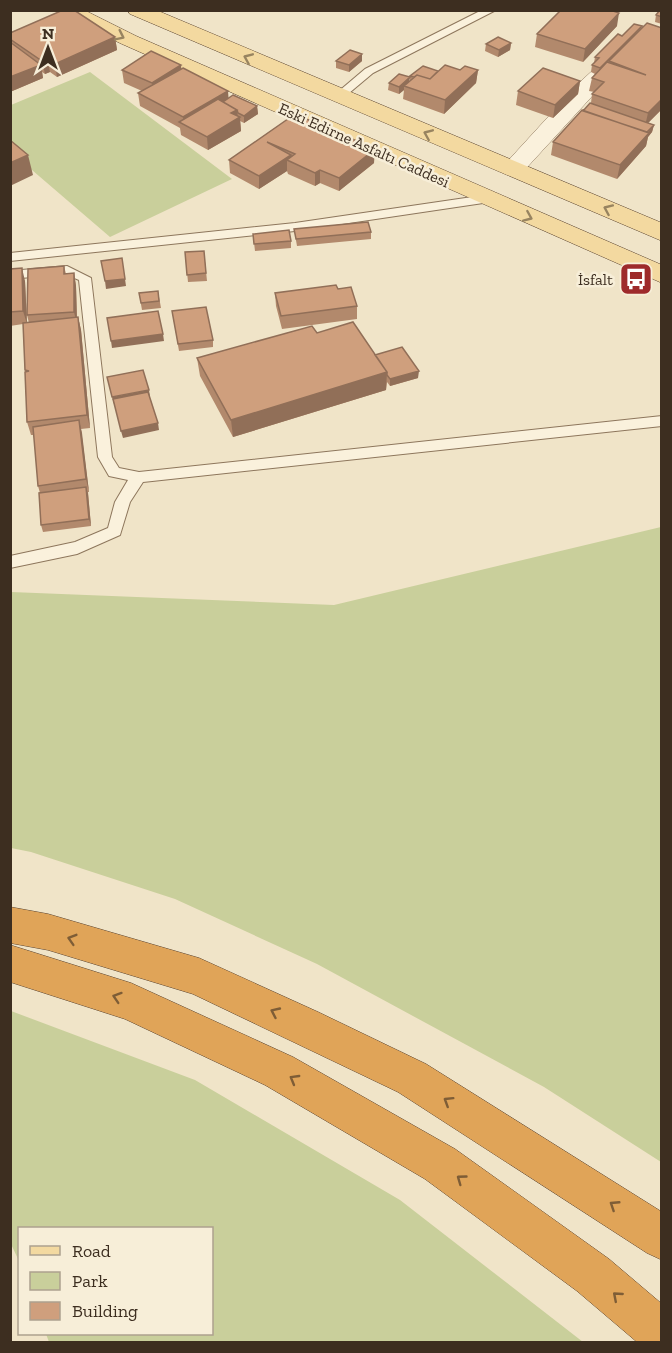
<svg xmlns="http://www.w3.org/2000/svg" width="672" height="1353" font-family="'Zilla Slab',serif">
<rect width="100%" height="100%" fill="#f0e4c8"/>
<path fill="#c9cf9b" d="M90,72L232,179L110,237L11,152V105Z
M661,527V1162L544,1087L317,964L175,899L31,852L11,848V592L334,605Z
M11,1011L195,1080L400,1200L583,1342H49L46,1334H212V1228H20L19,1261L10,1242Z"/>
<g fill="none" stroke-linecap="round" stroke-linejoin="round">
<g stroke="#8d765c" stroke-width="2">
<path id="lane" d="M482,10H496L373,73L342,99L338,100L332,97L365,69Z
M486,195L492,199L490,202L295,231L10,261V253L295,223Z
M67,266L91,278L112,457L119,468L139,472L662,416V426L143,482L130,502L120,535L77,554L10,568V556L75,542L108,528L115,502L128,480L109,476L98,457L79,280L65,274L10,279V271Z"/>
</g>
<g stroke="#8d765c" stroke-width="1">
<path id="street" d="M624,48L632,49L635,54L632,59L596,92L521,174L513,176L505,174L501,169L505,164L580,82L616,49Z"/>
</g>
<g stroke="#5b4430" stroke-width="1">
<path id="primary" d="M57,10H84L136,36L662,265V283L122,44L60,14Z
M127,10H156L662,223V241L130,14Z"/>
</g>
<g stroke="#5b4430" stroke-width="1">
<path id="highway" d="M10,907L48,914L199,958L318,1012L426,1064L662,1212V1260L647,1253L398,1092L193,994L48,950L10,943Z
M10,945L131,983L293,1057L455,1149L609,1259L662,1304V1342H637L577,1291L425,1179L265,1085L125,1019L10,982Z"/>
</g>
<use href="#lane" fill="#faf1dc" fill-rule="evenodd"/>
<use href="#street" fill="#faf1dc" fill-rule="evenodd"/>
<use href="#primary" fill="#f3d9a0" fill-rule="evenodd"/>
<use href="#highway" fill="#e0a458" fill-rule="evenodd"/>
</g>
<path fill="#b2896c" d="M662,10V24L655,22L656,15Z
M617,26L583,62L535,47L537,34Z
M642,28H662V109L648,123L654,125L652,132L648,137L646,146L617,179L551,155L553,142L591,103L592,94L594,92L589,91L592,78L595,74L591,72L592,65L594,63L595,57L622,36Z
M10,33L115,37L117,50L57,77L50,72L45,74L42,72L43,78L10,92Z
M511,43L510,50L498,57L485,51L486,44Z
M336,61H362L349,72L336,68Z
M181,65V69L228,91V99L257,106L258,114L244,123L240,121L241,131L208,150L181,135L180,128L140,106L138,93L142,91L124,83L122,70Z
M460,70H478L476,83L444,114L403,99L404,90L399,94L388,90L389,83L410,81V76L438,71Z
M580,81L578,94L553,118L516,105L518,91Z
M295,114L374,163L339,191L320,183L315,186L288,174L287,171L259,189L230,173L229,160Z
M294,229L371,232V239L297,246Z
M253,234L291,241V248L255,251Z
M204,251L207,281L188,282L185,252Z
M64,266L66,274L74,273L76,286L77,317H78L81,330L90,428L81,429L89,492H88L91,526L43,532L41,525L40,493L38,486L34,435H31L27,422L23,324L10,326V269L25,281L27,323H29L27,315Z
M338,289L357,306V319L282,329L276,306L275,293Z
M158,291L161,308L142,310L139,293Z
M172,311L213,340V347L179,351Z
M317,333L375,355L418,378L390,386L387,382L386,390L233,437L200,376L197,358Z"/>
<path fill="#916f58" d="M619,13L617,26L583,62L585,49Z
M115,37L117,50L57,77L55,64Z
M511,43L510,50L498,57L499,50Z
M362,54V61L349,72V65Z
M47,59L50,72L45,74L42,61Z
M41,65L43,78L10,92V77Z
M181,65L182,78L154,96L152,83Z
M478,70L476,83L444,114L445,100Z
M410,77L409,84L404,86V90L399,94V87Z
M580,81L578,94L553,118L555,105Z
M228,91L229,104L184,125L183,117Z
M662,99V109L645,126L648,113Z
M257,106L258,114L244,123V116Z
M237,110L238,118L240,117L241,131L208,150L207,137L231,113Z
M654,125L652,132L648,137L646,146L617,179L620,165Z
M375,149L374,163L339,191V178Z
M28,155L33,175L10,186V163Z
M291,155V162L287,160V171L259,189V176Z
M320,170V183L315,186V173Z
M22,268L25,281L27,324L23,311Z
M74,273L76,286L77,325L74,312Z
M125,279L126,286L106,289L105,281Z
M78,317L81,330L90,428L87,415Z
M163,334L164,341L112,348L111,341Z
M419,371L418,378L390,386V379Z
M387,372L386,390L233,437L231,420Z
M149,390L150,397L114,404L112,397Z
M79,420L82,433L89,492L86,479Z
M158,423L159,430L123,438L121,431Z
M86,487L88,494L91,526L89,519Z"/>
<path fill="#cf9f7d" stroke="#916f58" stroke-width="1.5" d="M63,10H74L115,37L55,64L47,59L42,61L10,39V33Z
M561,10H610L619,13L585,49L537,34Z
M660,10H662V17L656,15Z
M647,23L662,28V99L648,113L592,94L604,82L592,78L607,62L646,75L609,61Z
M634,24L642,26L600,68L592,65L599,58L595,57L618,34L622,36Z
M498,37L511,43L499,50L486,44Z
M10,42L41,65L10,77Z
M350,50L362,54L349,65L336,61Z
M151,51L181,65L152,83L122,70Z
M445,65L460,70L465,66L478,70L445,100L404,86L417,75L430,79Z
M423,66L438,71L430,79L417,75L414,77L410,76Z
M183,68L228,91L183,117L138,93Z
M543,68L580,81L555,105L518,91Z
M399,74L410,77L399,87L389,83Z
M233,95L257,106L244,116L238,113L237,110L223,102Z
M218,99L237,110L231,113L240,117L207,137L179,122Z
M590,103L654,125L647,132L583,111Z
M582,110L649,133L620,165L553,142Z
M295,114L375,149L339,178L320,170L315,173L287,160L295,154L267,142L291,155L259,176L229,160Z
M10,140L28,155L10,163Z
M368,222L371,232L296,239L294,229Z
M289,230L291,241L254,244L253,234Z
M204,251L206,273L187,275L185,252Z
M122,258L125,279L105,281L101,261Z
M64,266V274L74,273V312L27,315L28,269Z
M22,268L23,311L10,312V269Z
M336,285L338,289L351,287L357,306L281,316L275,293Z
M158,291L159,301L141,303L139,293Z
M206,307L213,340L178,344L172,311Z
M158,311L163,334L111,341L107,318Z
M78,317L87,415L27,422L25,372L29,371L25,370L23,323Z
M353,322L387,372L231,420L197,358L312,326L317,333Z
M402,347L419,371L390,379L387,375V372L375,355Z
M143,370L149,390L112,397L107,377Z
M148,392L158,423L121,431L113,399Z
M79,420L86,479L38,486L33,427Z
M86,487L89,519L41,525L39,493Z"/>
<defs><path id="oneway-chevron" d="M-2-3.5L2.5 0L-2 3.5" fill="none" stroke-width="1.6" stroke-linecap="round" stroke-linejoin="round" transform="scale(1.5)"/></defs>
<g stroke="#988460">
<use href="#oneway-chevron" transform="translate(120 36) rotate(26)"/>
<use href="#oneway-chevron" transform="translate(248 58) rotate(-157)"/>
<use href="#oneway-chevron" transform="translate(428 134) rotate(-157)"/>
<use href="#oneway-chevron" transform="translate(608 209) rotate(-156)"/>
<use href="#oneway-chevron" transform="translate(528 217) rotate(23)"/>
</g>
<g stroke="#7e5d36">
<use href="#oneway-chevron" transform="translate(72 939) rotate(-163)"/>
<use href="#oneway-chevron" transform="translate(117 997) rotate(-162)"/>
<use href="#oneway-chevron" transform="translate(275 1012) rotate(-155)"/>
<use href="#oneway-chevron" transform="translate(294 1079) rotate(-150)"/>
<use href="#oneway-chevron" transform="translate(448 1101) rotate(-148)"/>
<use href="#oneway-chevron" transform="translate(461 1179) rotate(-144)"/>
<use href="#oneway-chevron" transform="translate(614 1205) rotate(-147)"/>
<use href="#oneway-chevron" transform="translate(617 1296) rotate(-139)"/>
</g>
<defs>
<g id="bus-square" transform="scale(1.725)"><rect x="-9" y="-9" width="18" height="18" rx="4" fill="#9e2a2b" stroke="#f7eed8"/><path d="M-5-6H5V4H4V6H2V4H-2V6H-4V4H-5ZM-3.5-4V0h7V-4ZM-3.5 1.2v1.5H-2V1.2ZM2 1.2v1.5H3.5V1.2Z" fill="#fff"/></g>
</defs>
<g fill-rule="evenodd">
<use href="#bus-square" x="636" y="279"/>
</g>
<g text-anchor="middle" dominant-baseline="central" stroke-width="5" stroke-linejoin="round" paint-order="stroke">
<g font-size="16" fill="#3d2e20" stroke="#f7eed8">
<text transform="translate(364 145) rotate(24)">Eski Edirne Asfaltı Caddesi</text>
</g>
<g font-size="16" fill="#3d2e20" stroke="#f7eed8" text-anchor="end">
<text x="613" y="279">İsfalt</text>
</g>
</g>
<rect width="672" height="1353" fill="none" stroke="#3d2e20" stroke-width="24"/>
<rect x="18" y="1227" width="195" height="108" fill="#f7eed8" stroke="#ada18e" stroke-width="1.5"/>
<rect x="30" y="1246" width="30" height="9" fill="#f3d9a0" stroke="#ada18e" stroke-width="1.5"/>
<text x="72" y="1257" font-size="18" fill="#3d2e20">Road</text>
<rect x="30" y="1272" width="30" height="18" fill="#c9cf9b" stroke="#ada18e" stroke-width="1.5"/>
<text x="72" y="1287" font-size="18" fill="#3d2e20">Park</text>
<rect x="30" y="1302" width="30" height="18" fill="#cf9f7d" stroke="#ada18e" stroke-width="1.5"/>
<text x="72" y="1317" font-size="18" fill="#3d2e20">Building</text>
<g transform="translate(48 48)" stroke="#f7eed8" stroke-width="4.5" paint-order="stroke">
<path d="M0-4.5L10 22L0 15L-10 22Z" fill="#3d2e20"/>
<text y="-9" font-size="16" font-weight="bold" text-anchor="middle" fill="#3d2e20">N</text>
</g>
</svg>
